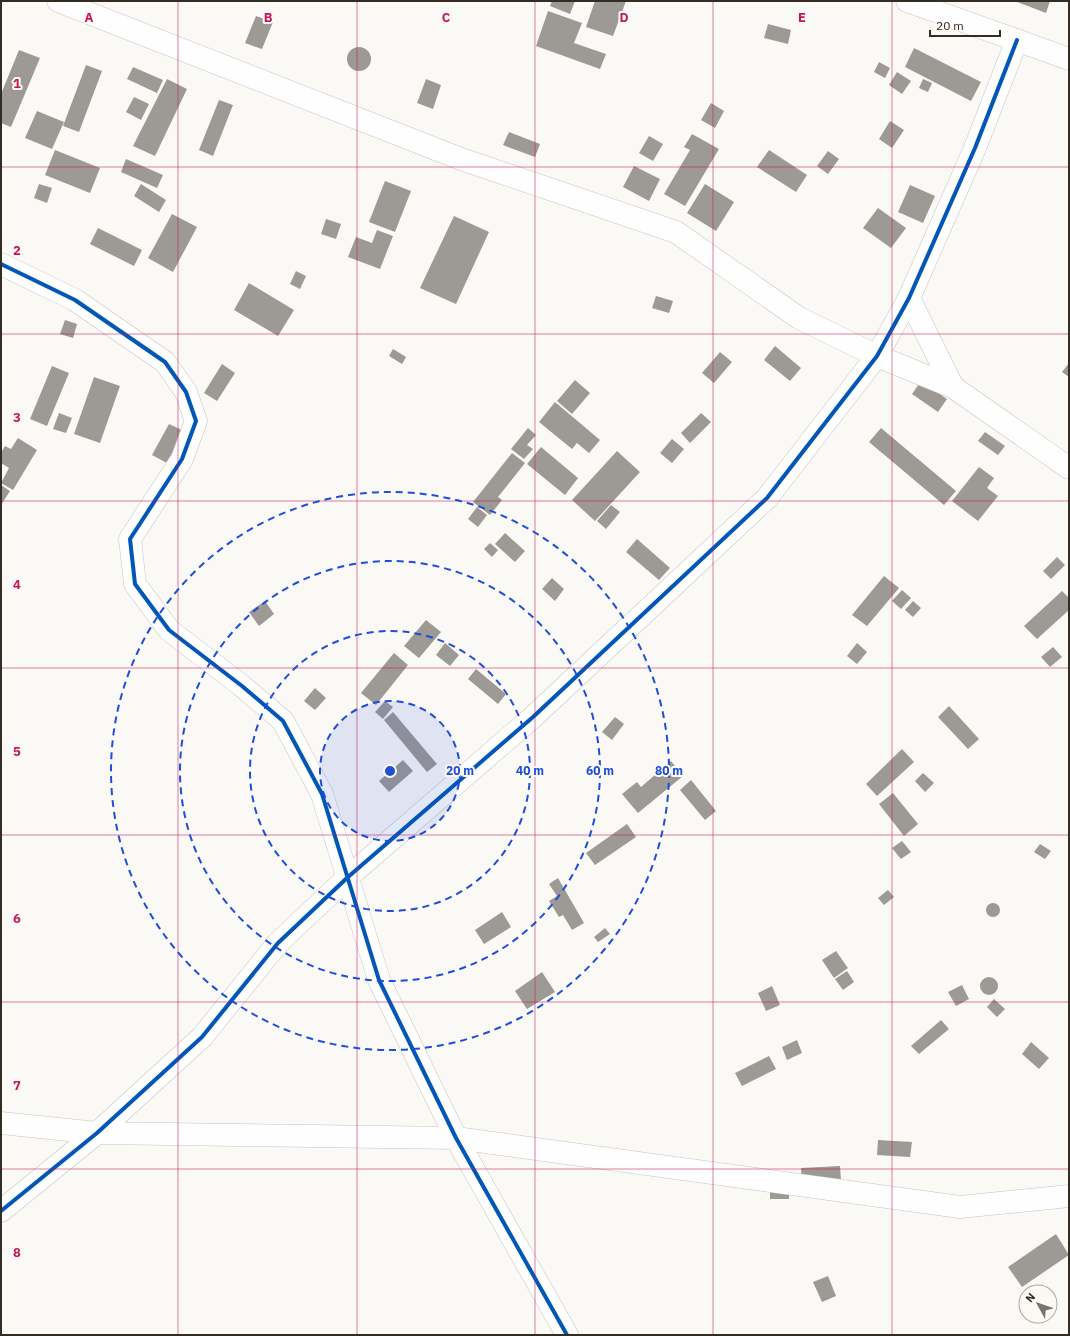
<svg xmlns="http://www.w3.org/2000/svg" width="1070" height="1336" font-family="'IBM Plex Sans',sans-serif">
<rect width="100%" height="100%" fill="#fbf9f6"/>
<path fill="#9d9994" d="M552,1H575L570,14L550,6Z
M595,1H626L613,36L586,27Z
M1015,1H1050L1046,13Z
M548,11L582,23L574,43L606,54L600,69L536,46Z
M256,16L273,22L262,49L245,43Z
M768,24L791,30L788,44L764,38Z
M347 59a12 12 0 1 1 24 0a12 12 0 1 1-24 0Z
M914,48L981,82L971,101L905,67Z
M19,50L40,58L11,127L1,123V94Z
M879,62L890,68L885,78L874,72Z
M86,65L102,71L79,132L63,126Z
M133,67L163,80L157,93L127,79Z
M897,72L911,81L902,94L889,85Z
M167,79L187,89L155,156L133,146Z
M426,79L441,85L433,109L417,103Z
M923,79L932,83L928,92L919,88Z
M134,97L149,104L141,120L126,112Z
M219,100L233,105L213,156L199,150Z
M711,103L724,111L715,128L701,120Z
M37,111L64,122L52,149L25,138Z
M890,121L904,130L892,148L879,139Z
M509,132L540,144L535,157L503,145Z
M692,134L719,149L685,206L664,194L690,150L684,147Z
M649,136L663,144L653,161L639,153Z
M55,150L100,168L90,193L45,175Z
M769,150L807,175L796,192L757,167Z
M828,151L839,159L828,174L817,166Z
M126,159L163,175L157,188L121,172Z
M634,166L660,179L649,201L623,187Z
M385,181L411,191L395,232L369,222Z
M39,184L52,188L47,203L34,198Z
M141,184L166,200L159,212L134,196Z
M705,184L734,202L716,231L687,213Z
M910,185L935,196L923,223L898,212Z
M878,208L906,228L891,248L863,228Z
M172,214L197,227L173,272L148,258Z
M454,216L489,232L456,304L420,288Z
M326,219L341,224L336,239L321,234Z
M98,228L142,250L134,266L90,244Z
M377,230L393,236L380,269L348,257L356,237L372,243Z
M296,271L306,276L300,289L290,284Z
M249,283L294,310L278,336L234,310Z
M656,296L673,301L669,313L652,308Z
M65,320L77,324L73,338L60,334Z
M775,346L801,368L790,381L764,360Z
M393,349L406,357L402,364L389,356Z
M720,352L732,362L714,383L702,373Z
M1069,363V377L1062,372Z
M222,364L235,373L217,401L204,393Z
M52,366L69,373L47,426L30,419Z
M94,377L120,386L100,443L74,434Z
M575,380L590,393L572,414L557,401Z
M921,381L947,399L938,412L912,394Z
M555,402L600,440L589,453L577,443L572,449L539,422Z
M59,413L72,418L66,433L53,429Z
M701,413L711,422L690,443L681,433Z
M169,424L184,431L167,463L152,455Z
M528,428L536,435L527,445L533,449L524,459L511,449Z
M881,428L956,491L944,505L869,442Z
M985,432L1005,446L998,455L978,441Z
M18,438L37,450L13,490L1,483L9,468L1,463V453L5,446L11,449Z
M672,439L684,449L672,463L660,453Z
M541,447L578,478L565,495L527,464Z
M617,451L640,472L595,521L572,500Z
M512,453L525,463L498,497L502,500L490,515L473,502Z
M979,467L994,478L987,488L998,496L978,521L952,501Z
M1,485L10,491L1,505Z
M611,505L620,512L606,529L597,521Z
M477,507L487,515L478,527L468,519Z
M505,533L525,551L515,562L495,544Z
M637,539L670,568L659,580L626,552Z
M490,543L498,550L492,557L484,549Z
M1057,557L1065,565L1051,579L1043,571Z
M884,576L899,588L867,626L852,615Z
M552,578L564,589L555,601L542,589Z
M902,590L911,598L901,609L892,601Z
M1062,591L1069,598V610L1037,639L1024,626Z
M265,601L274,614L259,626L249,612Z
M913,601L921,608L913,617L905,610Z
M426,620L441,632L419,658L404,646Z
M445,643L459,655L450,666L436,655Z
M857,643L867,652L857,664L847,656Z
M1053,647L1062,657L1050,667L1041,657Z
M394,653L408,665L376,705L361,693Z
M476,669L506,694L498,704L468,679Z
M315,688L326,698L315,710L304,701Z
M385,701L393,707L383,719L375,712Z
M949,706L979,739L968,749L938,717Z
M393,712L437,764L427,772L384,720Z
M615,717L624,724L612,740L602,732Z
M902,749L914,762L877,796L866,784Z
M403,760L413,771L389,792L379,781Z
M671,761L683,776L638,813L622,794L637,782L641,787Z
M923,773L934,783L925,792L915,781Z
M691,780L716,811L705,820L680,790Z
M893,793L918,824L904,836L879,804Z
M627,824L636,837L595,865L586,853Z
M902,841L911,852L901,859L892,848Z
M1040,844L1051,851L1045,859L1034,852Z
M558,878L584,923L572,930L563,915L559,917L549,901L557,896L549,884Z
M888,890L894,897L884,905L878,898Z
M986 910a7 7 0 1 1 14 0a7 7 0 1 1-14 0Z
M502,912L511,927L484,944L475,930Z
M605,928L610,934L598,942L594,937Z
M836,951L848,968L834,978L822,960Z
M847,971L854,982L843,990L835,979Z
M542,972L555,992L527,1009L515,991Z
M980 986a9 9 0 1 1 18 0a9 9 0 1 1-18 0Z
M962,985L969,999L956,1006L948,992Z
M772,986L780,1005L766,1011L758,993Z
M994,999L1005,1009L997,1017L987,1007Z
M941,1020L949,1029L919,1054L911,1046Z
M797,1040L802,1053L787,1060L782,1047Z
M1031,1042L1049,1058L1039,1069L1022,1054Z
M769,1056L776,1069L742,1086L735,1073Z
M878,1140L912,1142L910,1157L877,1155Z
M840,1166L841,1181L802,1183L801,1168Z
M789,1186V1199H770V1187Z
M1056,1234L1069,1255L1022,1287L1008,1267Z
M828,1276L836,1296L822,1302L813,1282Z"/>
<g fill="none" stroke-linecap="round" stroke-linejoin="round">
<g stroke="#c7c3be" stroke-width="23">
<path id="street" d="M58,1L461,159L676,232L799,318L877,356L953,387L1069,468
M1,264L75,300L165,362L186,392L196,421L182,459L130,539L135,584L169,630L242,686L283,721L322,794L379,980L456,1138L567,1335
M909,298L953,387
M1,1123L97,1133L456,1138L960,1207L1069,1196
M1,1211L97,1133L202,1037L278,943L348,877L533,717L767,498L877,356L909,298L975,148L1017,40"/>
</g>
<g stroke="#c7c3be" stroke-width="23">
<path id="secondary" d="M907,1L1069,59"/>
</g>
<use href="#street" stroke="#fefefe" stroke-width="22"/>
<use href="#secondary" stroke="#fefefe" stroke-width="22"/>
<g stroke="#fcf9f5" stroke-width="6">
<path id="cycleway" d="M1,264L75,300L165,362L186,392L196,421L182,459L130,539L135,584L169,630L242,686L283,721L322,794L379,980L456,1138L567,1335
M1,1211L97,1133L202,1037L278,943L348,877L533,717L767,498L877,356L909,298L975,148L1017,40"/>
</g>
<use href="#cycleway" stroke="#0057b8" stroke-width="4"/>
</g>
<path fill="none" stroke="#c2185b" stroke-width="1" stroke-opacity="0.55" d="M178,1V1335M357,1V1335M535,1V1335M713,1V1335M892,1V1335M1,167H1069M1,334H1069M1,501H1069M1,668H1069M1,835H1069M1,1002H1069M1,1169H1069"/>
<circle cx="390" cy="771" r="70" fill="#1d4ed8" fill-opacity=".12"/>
<g fill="none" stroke="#1d4ed8" stroke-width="2" stroke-dasharray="7 5">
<circle cx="390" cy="771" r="70"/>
<circle cx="390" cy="771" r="140"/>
<circle cx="390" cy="771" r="210"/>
<circle cx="390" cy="771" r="279"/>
</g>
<g font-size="13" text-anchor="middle" font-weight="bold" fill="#c2185b" stroke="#fcf9f5" stroke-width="4" stroke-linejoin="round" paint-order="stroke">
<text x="89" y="22">A</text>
<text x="268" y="22">B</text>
<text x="446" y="22">C</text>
<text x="624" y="22">D</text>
<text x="802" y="22">E</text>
<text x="17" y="88">1</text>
<text x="17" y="255">2</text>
<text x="17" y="422">3</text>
<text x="17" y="589">4</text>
<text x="17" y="756">5</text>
<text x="17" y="923">6</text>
<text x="17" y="1090">7</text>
<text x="17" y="1257">8</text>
</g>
<circle cx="390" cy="771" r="6" fill="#1d4ed8" stroke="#fcf9f5" stroke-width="2"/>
<g font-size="12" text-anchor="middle" font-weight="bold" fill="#1d4ed8" stroke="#fcf9f5" stroke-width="4" stroke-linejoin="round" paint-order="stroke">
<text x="460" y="775">20 m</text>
<text x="530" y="775">40 m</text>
<text x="600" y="775">60 m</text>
<text x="669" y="775">80 m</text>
</g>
<rect width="1070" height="1336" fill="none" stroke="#322c23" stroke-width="4"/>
<g transform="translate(1038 1304) rotate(310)"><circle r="19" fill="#fcf9f5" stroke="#aba7a1"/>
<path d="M0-3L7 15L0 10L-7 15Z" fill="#78746d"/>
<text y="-6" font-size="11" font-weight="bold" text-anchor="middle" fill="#322c23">N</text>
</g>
<path d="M930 30v6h70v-6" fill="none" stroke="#322c23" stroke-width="2"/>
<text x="936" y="30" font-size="12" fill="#322c23" stroke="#fcf9f5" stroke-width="3" paint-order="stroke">20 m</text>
</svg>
